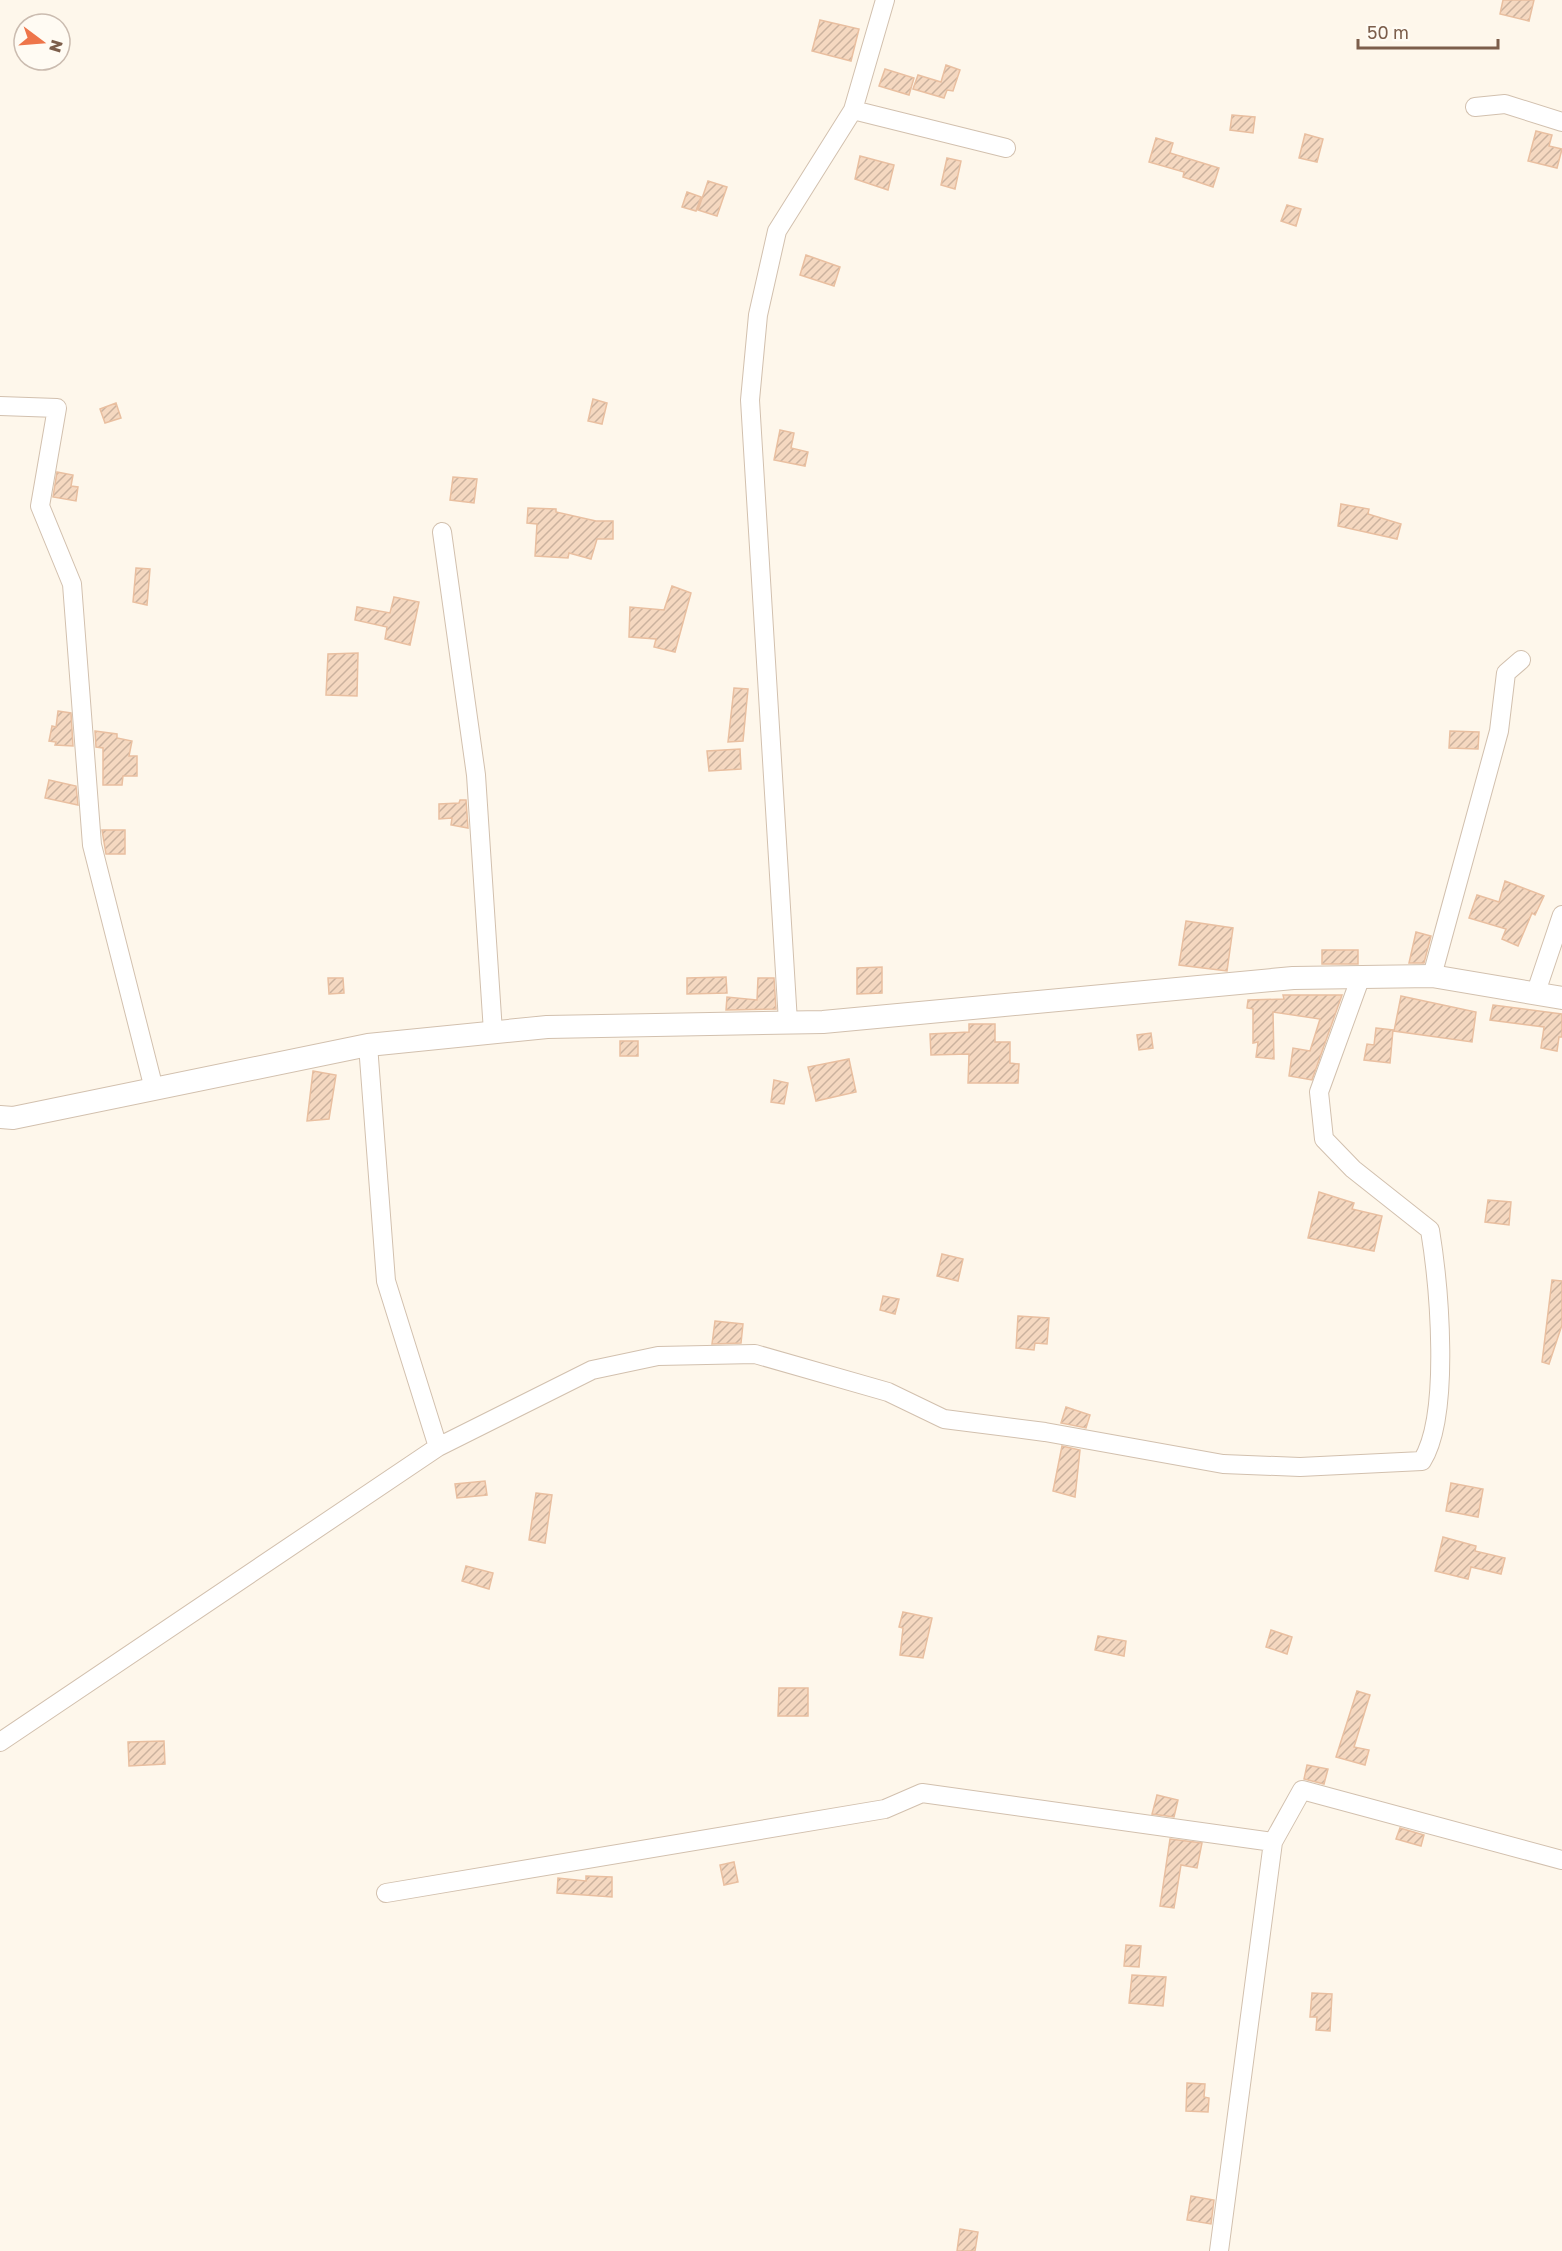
<svg xmlns="http://www.w3.org/2000/svg" width="1562" height="2251" font-family="'Golos Text',sans-serif">
<defs>
<pattern id="building-hatch" width="6" height="6" patternUnits="userSpaceOnUse" patternTransform="scale(1.5)"><rect width="6" height="6" fill="#f5d8c0"/><path d="M-1 1l2-2M0 6l6-6M5 7l2-2" fill="none" stroke="#cbb29e"/></pattern>
</defs>
<rect width="100%" height="100%" fill="#fef7eb"/>
<path fill="url(#building-hatch)" stroke="#e9bfa0" stroke-width="1.5" d="M1503,0H1534L1529,21L1500,14Z
M820,20L859,29L851,61L812,51Z
M946,65L960,70L953,91L947,90L944,98L913,89L918,75L941,82Z
M885,69L914,78L909,95L879,86Z
M1232,115L1255,117L1253,133L1230,130Z
M1536,131L1552,135L1549,146L1562,149L1557,168L1528,161Z
M1305,134L1323,139L1317,162L1299,158Z
M1156,138L1173,143L1170,153L1219,168L1213,187L1183,177L1184,172L1149,162Z
M860,156L894,165L888,190L855,179Z
M947,158L961,161L955,189L941,185Z
M708,181L727,187L717,216L698,210Z
M687,192L701,197L696,211L682,207Z
M1287,205L1301,209L1296,226L1281,221Z
M806,255L840,267L834,286L800,275Z
M593,399L607,403L602,424L588,421Z
M116,403L121,418L105,423L100,409Z
M780,430L794,433L791,448L808,452L805,466L774,460Z
M57,472L73,475L71,486L78,487L76,501L53,497Z
M453,477L477,479L474,503L450,500Z
M1341,504L1369,509L1368,514L1401,524L1397,539L1338,526Z
M528,508L556,509V512L596,521H613V539H597L591,559L569,553L568,558L535,556L537,524L527,523Z
M136,568L150,569L147,605L133,602Z
M672,586L691,593L675,652L654,647L656,639L629,637L630,607L664,610Z
M394,597L419,602L410,645L385,639L387,627L355,620L357,607L390,613Z
M358,653L357,696L326,695L328,654Z
M734,688L748,689L743,741L728,742Z
M58,711L71,713L73,746L55,745L56,742L49,741L52,726L56,727Z
M95,731L117,734V738L132,741L129,756H137V776H123L122,785H103V748L96,747Z
M1450,731L1479,732L1478,749L1449,748Z
M740,749L741,769L709,771L707,751Z
M49,780L76,786L78,805L45,798Z
M460,800H466L468,828L451,825L452,818L439,819V804L459,803Z
M102,830H125V854H106Z
M1505,881L1544,896L1535,915L1532,913L1518,946L1502,939L1506,929L1469,918L1477,895L1499,902Z
M1186,921L1233,928L1227,971L1179,965Z
M1416,932L1431,936L1424,963H1409Z
M1322,950H1358V964H1322Z
M882,967V993L857,994V968Z
M726,977L727,993L687,994V978Z
M328,978H343L344,993L329,994Z
M758,978H774L776,1009L726,1010L727,997L757,1000Z
M1283,995H1342L1312,1080L1289,1076L1293,1048L1310,1051L1320,1019L1273,1012L1274,1059L1256,1057L1258,1042L1253,1043V1009L1247,1008L1248,1000L1284,999Z
M1401,996L1476,1012L1472,1042L1394,1031Z
M1493,1005L1562,1014V1037H1559L1557,1051L1541,1048L1544,1027L1490,1020Z
M969,1024H995V1042H1010V1063L1019,1064L1018,1083H968L969,1054L931,1055L930,1034L969,1032Z
M1376,1028L1393,1030L1390,1063L1364,1060L1367,1044L1374,1045Z
M1151,1033L1153,1048L1139,1050L1137,1035Z
M620,1041H638V1056H620Z
M849,1059L856,1092L816,1101L808,1067Z
M313,1071L336,1075L329,1119L307,1121Z
M774,1080L788,1083L784,1104L771,1102Z
M1319,1192L1354,1203L1352,1209L1382,1216L1374,1251L1308,1238Z
M1488,1200L1511,1202L1509,1225L1485,1222Z
M942,1254L963,1259L958,1281L937,1276Z
M1552,1280L1562,1281V1325L1549,1364L1542,1362Z
M883,1296L899,1299L895,1314L880,1310Z
M1018,1316L1049,1318L1047,1344L1035,1343L1034,1350L1016,1348Z
M715,1321L743,1324L741,1343L712,1344Z
M1066,1407L1090,1415L1086,1428L1061,1423Z
M1062,1446L1080,1450L1075,1497L1053,1491Z
M485,1481L487,1495L457,1498L455,1484Z
M1451,1483L1483,1489L1478,1517L1446,1511Z
M536,1493L552,1495L545,1543L529,1540Z
M1443,1537L1476,1546L1475,1551L1505,1558L1501,1574L1471,1567L1468,1579L1435,1571Z
M466,1566L493,1573L489,1589L462,1581Z
M903,1612L932,1618L923,1658L900,1655L903,1628L899,1627Z
M1271,1630L1292,1637L1287,1654L1266,1647Z
M1098,1636L1126,1641L1124,1656L1095,1650Z
M779,1688H808V1716H778Z
M1357,1691L1370,1695L1354,1747L1369,1750L1365,1765L1336,1757Z
M164,1741L165,1764L129,1766L128,1742Z
M1307,1765L1328,1769L1324,1784L1304,1779Z
M1157,1795L1178,1800L1174,1817L1152,1814Z
M1400,1828L1424,1835L1421,1846L1396,1839Z
M1170,1839L1202,1843L1197,1868L1181,1865L1174,1908L1160,1906Z
M734,1862L738,1882L724,1885L720,1865Z
M586,1876L612,1877V1897L557,1893L558,1878L586,1881Z
M1126,1945L1141,1946L1139,1967L1124,1966Z
M1132,1975L1166,1977L1163,2006L1129,2003Z
M1312,1993L1332,1994L1330,2031L1316,2030L1317,2017H1310Z
M1187,2083L1205,2084L1204,2097L1209,2098L1208,2112L1186,2111Z
M1191,2196L1214,2200L1211,2224L1187,2220Z
M960,2229L978,2232L975,2251H957Z"/>
<g fill="none" stroke-linecap="round" stroke-linejoin="round">
<g stroke="#d2c0ae" stroke-width="20">
<path id="minor" d="M1475,107L1505,104L1562,122
M853,110L1006,148
M0,406L57,408L40,506L72,584L92,845L154,1089
M442,532L476,775L493,1032
M1432,976L1499,731L1506,673L1521,660
M1535,995L1562,915
M788,1022L750,400L758,315L777,231L853,110L885,0
M368,1045L386,1281L438,1447
M0,1742L438,1447L592,1370L658,1356L755,1354L888,1392L944,1419L1045,1432L1223,1464L1300,1467L1422,1461C1451,1415 1439,1285 1430,1230L1353,1169L1324,1139L1319,1092L1360,979
M1273,1842L1302,1790L1562,1860
M386,1893L885,1809L922,1793L1273,1842L1219,2251"/>
</g>
<g stroke="#d2c0ae" stroke-width="24">
<path id="tertiary" d="M0,1117L13,1118L368,1045L547,1027L823,1022L1293,978L1432,976L1562,998"/>
</g>
<use href="#minor" stroke="#fff" stroke-width="18"/>
<use href="#tertiary" stroke="#fff" stroke-width="22"/>
</g>
<g transform="translate(42 42) rotate(106)"><circle r="28" fill="#fffbf3" stroke="#cbbcb0" stroke-width="1.5"/>
<path d="M0-4.5L10 22L0 15L-10 22Z" fill="#ee754a"/>
<text y="-9" font-size="16" font-weight="bold" text-anchor="middle" fill="#7c5e4b">N</text>
</g>
<path d="M1358 39v9h140v-9" fill="none" stroke="#7c5e4b" stroke-width="3"/>
<text x="1367" y="39" font-size="18" fill="#7c5e4b" stroke="#fffbf3" stroke-width="4.5" paint-order="stroke">50 m</text>
</svg>
